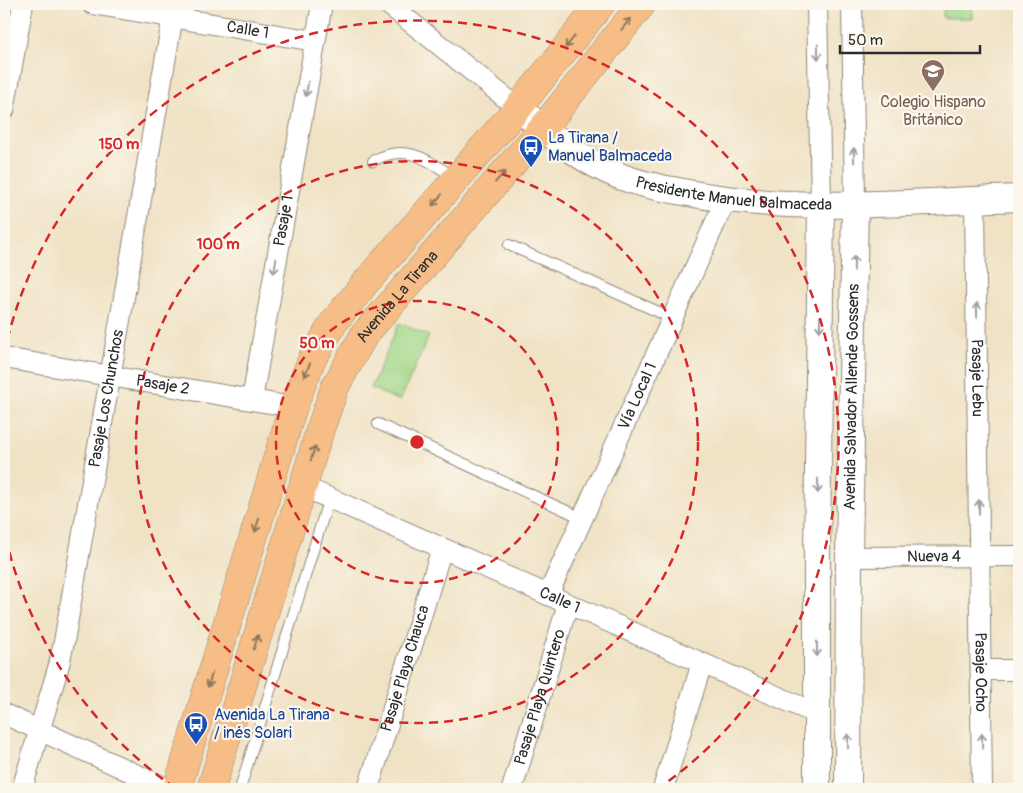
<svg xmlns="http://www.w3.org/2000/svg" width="1023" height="793" font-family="Pangolin,sans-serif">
<rect width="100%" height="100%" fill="#fbf7ec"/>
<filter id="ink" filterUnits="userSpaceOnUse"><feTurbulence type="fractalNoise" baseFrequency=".02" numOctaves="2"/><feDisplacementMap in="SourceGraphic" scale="10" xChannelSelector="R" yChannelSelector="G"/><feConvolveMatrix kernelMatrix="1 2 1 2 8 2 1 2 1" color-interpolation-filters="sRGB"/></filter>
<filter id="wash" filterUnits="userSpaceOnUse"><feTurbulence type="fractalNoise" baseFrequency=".0096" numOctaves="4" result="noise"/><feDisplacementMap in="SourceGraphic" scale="20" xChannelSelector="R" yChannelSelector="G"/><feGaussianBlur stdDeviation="1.12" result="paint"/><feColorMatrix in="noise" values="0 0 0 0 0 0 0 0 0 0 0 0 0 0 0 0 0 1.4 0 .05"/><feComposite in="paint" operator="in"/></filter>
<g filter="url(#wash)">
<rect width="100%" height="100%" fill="#f0e2c5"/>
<path fill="#a2d788" stroke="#66815a" d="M943,4H972V18H943Z
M399,323L429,336L400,401L371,388Z"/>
</g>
<g filter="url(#ink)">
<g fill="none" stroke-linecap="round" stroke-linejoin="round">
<g stroke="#8e8678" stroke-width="12">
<path id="service" d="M373,161C406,142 428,160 455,178
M509,245L672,318
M378,424L582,518
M240,789L329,498"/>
</g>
<g stroke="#8e8678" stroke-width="22">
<g id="minor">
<path id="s1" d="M92,4L315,41"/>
<path d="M388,4L518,108"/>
<path d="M817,4L821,205"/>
<path d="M852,4L855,204"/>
<path d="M4,110L23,4"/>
<path id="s2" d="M975,200L982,789"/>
<path id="s3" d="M4,358L293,407"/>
<path id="s4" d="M252,400L322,4"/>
<path id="s5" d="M302,486L817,714"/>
<path id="s6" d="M849,557L1019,556"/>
<path id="s7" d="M548,595L726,199"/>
<path d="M981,670H1019"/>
<path d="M4,714L168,789"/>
<path id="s8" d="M22,789L59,665L64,642L175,4"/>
<path id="s9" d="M368,789L442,548"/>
<path id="s10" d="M512,789L568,604"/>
<path d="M663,789L702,663"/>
</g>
</g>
<g stroke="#8e8678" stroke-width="28">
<g id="tertiary">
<path id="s11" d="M518,108C549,133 580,160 617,175C639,184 661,188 683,192C794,214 908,202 1019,198"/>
<path d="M817,789V558L821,205"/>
<path id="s12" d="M848,789L849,557L855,204"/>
</g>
</g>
<g stroke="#8e8678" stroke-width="29">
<g id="trunk">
<path d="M177,789L293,407L312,359L334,322L367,281L518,108L601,4"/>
<path id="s13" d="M211,789L320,430L335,387L364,335L543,128L642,4"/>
</g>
</g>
<use href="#service" stroke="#fff" stroke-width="10"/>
<use href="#minor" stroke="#fff" stroke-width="20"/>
<use href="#tertiary" stroke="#fff" stroke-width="26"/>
<use href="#trunk" stroke="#f6be86" stroke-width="28"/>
</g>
<defs><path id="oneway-shaft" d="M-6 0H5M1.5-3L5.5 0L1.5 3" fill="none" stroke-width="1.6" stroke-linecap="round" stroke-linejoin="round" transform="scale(1.25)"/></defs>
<g stroke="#907458">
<use href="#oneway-shaft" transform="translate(626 24) rotate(-51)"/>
<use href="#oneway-shaft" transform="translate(570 42) rotate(129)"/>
<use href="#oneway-shaft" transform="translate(500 177) rotate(-49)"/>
<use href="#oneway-shaft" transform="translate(437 200) rotate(131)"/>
<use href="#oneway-shaft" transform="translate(307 370) rotate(114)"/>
<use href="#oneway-shaft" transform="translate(313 453) rotate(-73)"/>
<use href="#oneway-shaft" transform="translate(257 525) rotate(107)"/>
<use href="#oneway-shaft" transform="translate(256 642) rotate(-73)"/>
<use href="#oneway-shaft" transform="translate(210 680) rotate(107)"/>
</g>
<g stroke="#a0a0a0">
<use href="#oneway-shaft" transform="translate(818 52) rotate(89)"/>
<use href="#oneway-shaft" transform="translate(307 89) rotate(100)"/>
<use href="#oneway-shaft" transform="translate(854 155) rotate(-91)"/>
<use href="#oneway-shaft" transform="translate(854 263) rotate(-89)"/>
<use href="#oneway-shaft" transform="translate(275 266) rotate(100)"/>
<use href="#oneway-shaft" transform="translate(977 310) rotate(-91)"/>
<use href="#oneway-shaft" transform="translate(820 324) rotate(91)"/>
<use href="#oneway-shaft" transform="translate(818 486) rotate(91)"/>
<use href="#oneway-shaft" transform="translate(979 507) rotate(-91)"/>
<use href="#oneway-shaft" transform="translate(817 649) rotate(90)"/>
<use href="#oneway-shaft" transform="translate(848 741) rotate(-90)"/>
<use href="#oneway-shaft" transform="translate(982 741) rotate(-91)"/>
</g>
</g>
<g fill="none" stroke="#d62828" stroke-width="2.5" stroke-dasharray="9 6">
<circle cx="417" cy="442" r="141"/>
<circle cx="417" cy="442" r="281"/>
<path d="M175 788A422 422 0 0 1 4 530M4 354A422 422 0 1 1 659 788"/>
</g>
<defs>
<g id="school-pin" transform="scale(1.25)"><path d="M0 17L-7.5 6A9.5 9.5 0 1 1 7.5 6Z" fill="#8d6e63" stroke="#fbf7ec"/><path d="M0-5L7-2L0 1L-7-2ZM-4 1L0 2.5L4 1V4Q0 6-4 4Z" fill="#fff"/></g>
<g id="bus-pin" transform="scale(1.25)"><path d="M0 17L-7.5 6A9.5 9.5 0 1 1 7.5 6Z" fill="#1a4fb4" stroke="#fbf7ec"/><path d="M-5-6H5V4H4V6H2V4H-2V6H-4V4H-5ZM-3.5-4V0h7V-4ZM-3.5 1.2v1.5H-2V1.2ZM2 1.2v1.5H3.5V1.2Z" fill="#fff"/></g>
</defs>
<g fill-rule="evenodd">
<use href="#school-pin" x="933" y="71"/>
<use href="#bus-pin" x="531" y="147"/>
<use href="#bus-pin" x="196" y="724"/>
</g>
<g text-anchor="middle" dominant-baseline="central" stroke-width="4.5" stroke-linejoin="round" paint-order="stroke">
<g font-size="16" fill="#2b2b2b" stroke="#fbf7ec">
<text stroke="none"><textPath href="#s1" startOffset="158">Calle 1</textPath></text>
<text stroke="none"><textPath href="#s11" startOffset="239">Presidente Manuel Balmaceda</textPath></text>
<text stroke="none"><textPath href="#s4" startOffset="182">Pasaje 1</textPath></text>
<text stroke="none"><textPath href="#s13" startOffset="531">Avenida La Tirana</textPath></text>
<text stroke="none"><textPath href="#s2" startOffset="178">Pasaje Lebu</textPath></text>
<text stroke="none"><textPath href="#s3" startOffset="161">Pasaje 2</textPath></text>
<text stroke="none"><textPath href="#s12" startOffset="392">Avenida Salvador Allende Gossens</textPath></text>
<text stroke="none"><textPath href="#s7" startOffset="218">Vía Local 1</textPath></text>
<text stroke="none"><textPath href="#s8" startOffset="400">Pasaje Los Chunchos</textPath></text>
<text stroke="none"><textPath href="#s6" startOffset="85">Nueva 4</textPath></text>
<text stroke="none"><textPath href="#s5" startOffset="282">Calle 1</textPath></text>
<text stroke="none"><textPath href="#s9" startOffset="126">Pasaje Playa Chauca</textPath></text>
<text stroke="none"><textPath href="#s2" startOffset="472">Pasaje Ocho</textPath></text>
<text stroke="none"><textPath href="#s10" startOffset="96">Pasaje Playa Quintero</textPath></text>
</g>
<g font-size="16" fill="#785e54" stroke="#fbf7ec">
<text x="933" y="102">Colegio Hispano<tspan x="933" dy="18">Británico</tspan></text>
</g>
<g font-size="16" fill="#164399" stroke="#fbf7ec" text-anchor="start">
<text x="548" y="138">La Tirana /<tspan x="548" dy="18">Manuel Balmaceda</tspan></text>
<text x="214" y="715">Avenida La Tirana<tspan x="214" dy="18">/ inés Solari</tspan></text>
</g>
</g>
<circle cx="417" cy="442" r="8" fill="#d62828" stroke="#fbf7ec" stroke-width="2.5"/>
<g font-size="15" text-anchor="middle" font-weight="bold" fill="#d62828" stroke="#fbf7ec" stroke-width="4.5" stroke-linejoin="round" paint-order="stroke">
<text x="119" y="149">150 m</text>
<text x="218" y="249">100 m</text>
<text x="317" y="348">50 m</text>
</g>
<rect width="1023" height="793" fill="none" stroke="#fbf7ec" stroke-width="20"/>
<path d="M840 45v8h140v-8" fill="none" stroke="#2b2b2b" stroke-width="2.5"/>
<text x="848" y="45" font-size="15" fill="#2b2b2b" stroke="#fbf7ec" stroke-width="4" paint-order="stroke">50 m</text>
</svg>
